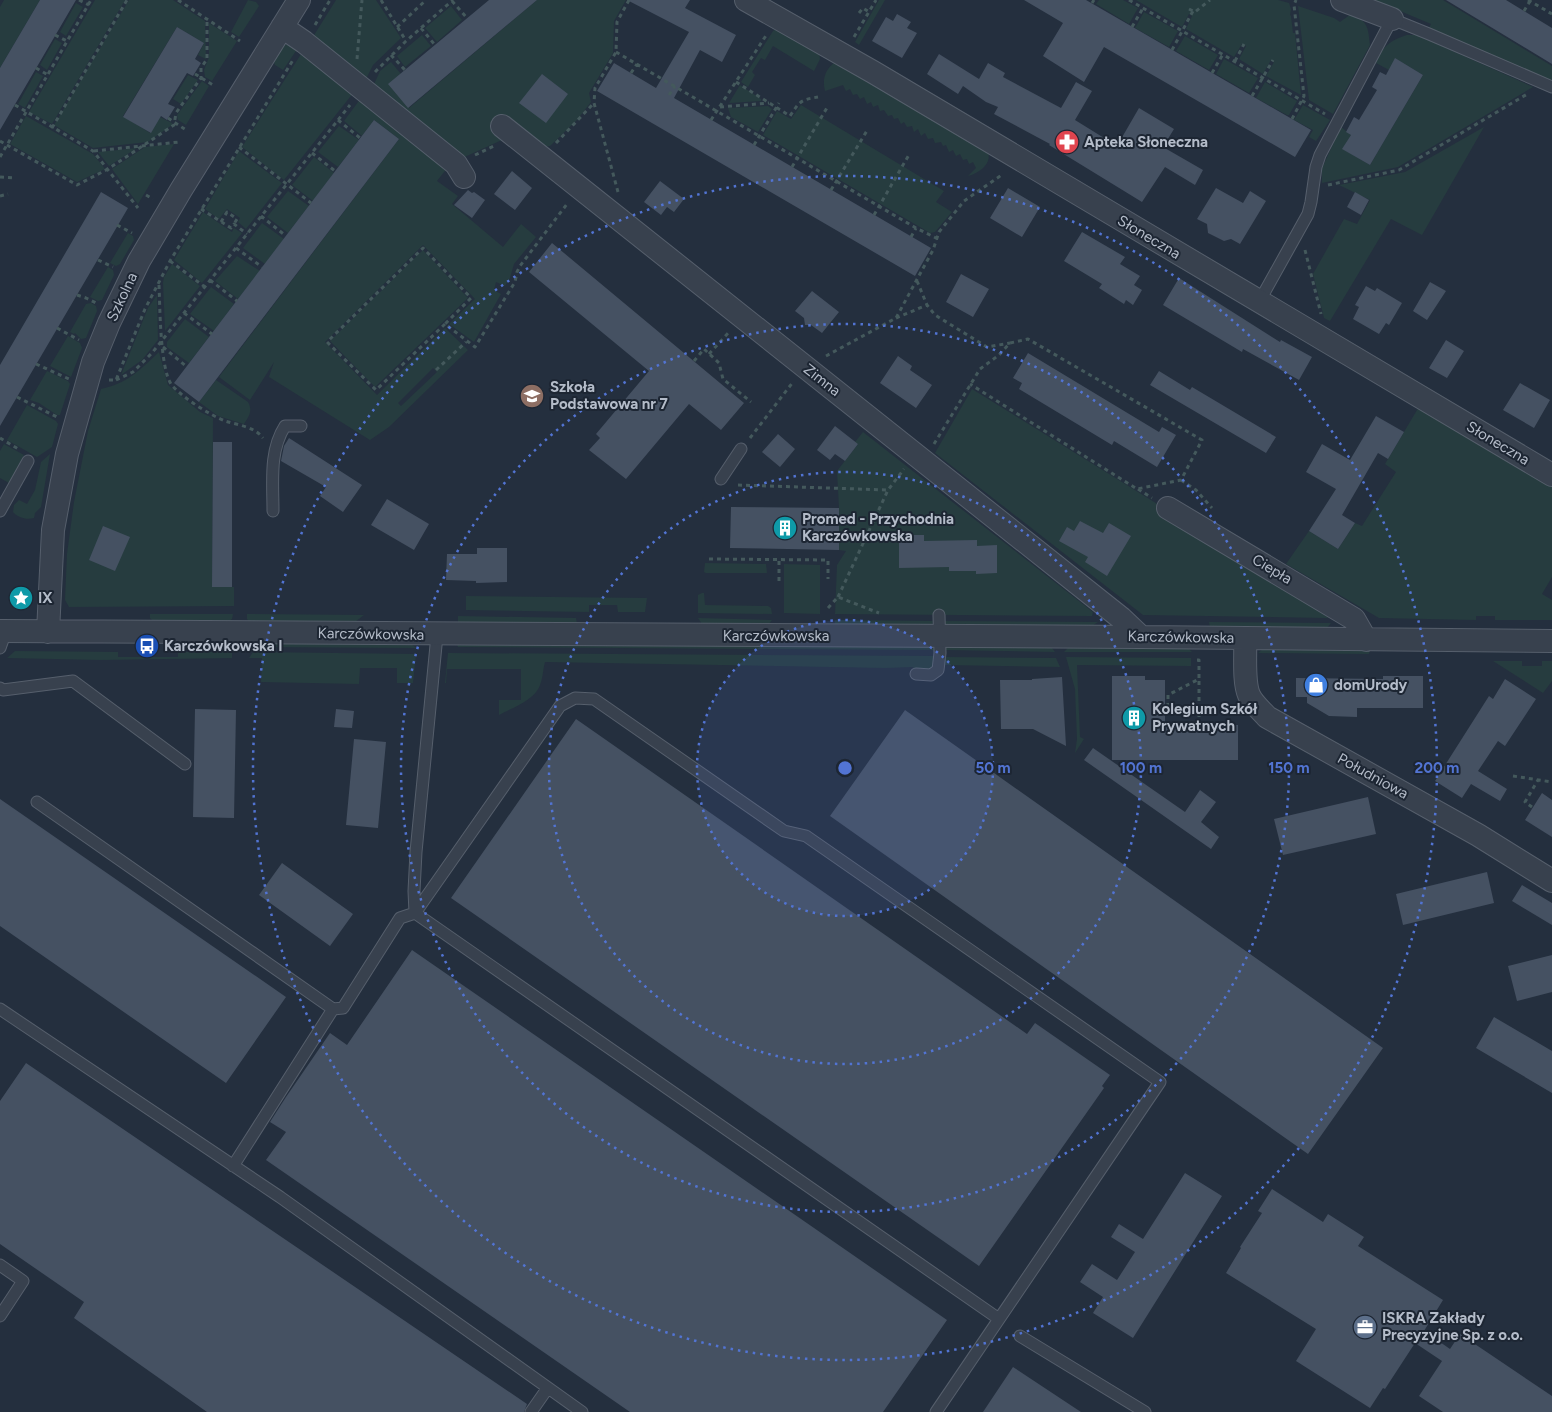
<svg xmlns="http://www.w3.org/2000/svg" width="1552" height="1412" font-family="Figtree,sans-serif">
<rect width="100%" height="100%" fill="#242f3e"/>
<path fill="#263c3f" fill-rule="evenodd" d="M4,0H40L0,68V7Z
M95,0H125L52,124L29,112Z
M129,0H173L205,21L206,59L198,55L204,43L177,27L123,116L150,133L160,117L172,123V125L148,142L93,148L54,125Z
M248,0L256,2L259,6L239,37L231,32Z
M336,0H376L401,38L373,65L363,85L311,40Z
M537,0H626L614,21L613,53L589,93L591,102L577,120L550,146L542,147L504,139L458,160L371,91L380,71L391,62L401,74L409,108Z
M879,0H885L859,45L855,42Z
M1099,0H1123L1138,8L1129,24L1096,4Z
M1136,0H1278L1289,3L1291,9L1290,15L1291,16L1293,33H1295L1301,95L1266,76L1274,62L1271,60L1263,74L1239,59L1246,46L1242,44L1234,57L1186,29L1192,16L1189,14L1182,27Z
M1374,0H1443L1552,66V80L1531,74L1429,28L1431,24Z
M76,3L83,7L66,36L60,32Z
M451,6L462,20L437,42L425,28Z
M1298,6L1334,18L1340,22L1351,14C1368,22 1368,26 1370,45L1333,114L1309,100Z
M1144,12L1178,31L1169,47L1135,28Z
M209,23L237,41L212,81L205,77L204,70L209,57Z
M776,29L819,52L820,59L814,71L773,46L765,60L761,58L752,72L755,75L748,87L741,82L773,31Z
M422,35L431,46L405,67L397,56Z
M1407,35H1417L1533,87L1398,167L1322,183V168L1341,127L1351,135L1343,149L1370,165L1423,75L1396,59L1389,70L1376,63C1383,46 1389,41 1407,35Z
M1185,36L1218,55L1209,70L1176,51Z
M55,39L62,43L47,70L40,65Z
M284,45H290L298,48L283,70L275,65L272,58L280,48Z
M303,51L354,92L284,180L242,147Z
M1224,59L1258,78L1249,93L1216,74Z
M836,62L988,152C992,164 979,173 968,176L976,168L973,162L969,164L967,159L963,160L960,154L956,156L953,150L949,152L946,145L943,146L941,142L935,143L933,138L928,139L925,133L921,136L918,129L914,132L912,126L907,127L904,122L901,124L898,118L894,119L892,115L888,116L884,110L880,111L878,105L873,107L871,102L867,104L864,97L860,99L857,94L853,95L850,89L846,91L843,85L825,91C822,80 825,68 836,62Z
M36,72L43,76L25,108L18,104Z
M188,75L198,80L181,104L173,99Z
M202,81L209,86L186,125L178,120L177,115Z
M1265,82L1297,101L1289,115H1287L1256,98Z
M740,85L761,99V101L729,103Z
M361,98L448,167L437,181L458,196L452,204L503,247L521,224L536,237L514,264L510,278L505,286L496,282L494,290L501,294L474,342L449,324L475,299L423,245L325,342L377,395L445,328L468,350L389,427L370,440L269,377L274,362L250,400L219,377L399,139L374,120L362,136L344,121ZM433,368L437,372L401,406L398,403Z
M801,105L944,191L936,202L952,212L935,232L930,233L763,135L777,111L791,119Z
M1303,105L1330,120L1316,141L1309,137L1313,130L1294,120Z
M768,106L772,109L758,132L731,117L728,108Z
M26,116L93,154L105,169L77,182L10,144Z
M339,126L359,140L338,167L318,152Z
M1484,127L1422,235L1391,219L1330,321L1324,318L1313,274L1344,219L1357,224L1370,200L1339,185L1405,172Z
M174,144L138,204L112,169L145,147Z
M137,148L109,166L98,152Z
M239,151L282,183L246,229L238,222L240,218L227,209L219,219L205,209Z
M314,157L334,173L313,201L292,185Z
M288,191L309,206L288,233L267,217Z
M203,212L232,232L234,228L242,233L202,283L174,260Z
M262,223L284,239L265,264L243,248Z
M128,233L133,236L134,240L120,264L116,266L110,263Z
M423,250L468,298L375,387L330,341Z
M237,256L260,271L238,299L215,281Z
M172,264L200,286L165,331L163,283L164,277Z
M108,267L113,270L114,275L102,300L98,301L90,297Z
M211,287L234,304L214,331L190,314Z
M157,295L158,340L142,360L121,375L148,308Z
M91,303L96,306L97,311L86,338L81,339L75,333L74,334L70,332L86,304Z
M185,319L209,337L189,363L167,347V342Z
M68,336L80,343L82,348L71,377L50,366Z
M159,352L168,385L200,412L213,418L212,586L234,587V606L69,607L65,600L67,554L74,502L88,431L101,389C128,383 140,370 159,352Z
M47,371L68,381L70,384L60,415H57L39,403L30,400Z
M216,380L248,402C253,411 249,416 244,424L218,416L199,402Z
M972,389L1167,510L1330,615L1327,618L1143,615L935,453Z
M27,405L56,421L58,424L52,447L37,457L7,440Z
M1420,405L1552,483V577L1542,594L1552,600V620H1495V616H1476V620L1379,618L1286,564L1309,531L1338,549L1355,523L1362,526L1396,472L1385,464Z
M863,432L1093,612L1092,616L835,614L837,565L846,551L839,550V508L837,471L858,444L855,442Z
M4,444L24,455L9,483L0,478V451Z
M50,454L41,507L35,513L34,518C27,520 18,518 13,512L14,505L19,500L27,504L35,490L41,462Z
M705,563L766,564L767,573H706L704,572Z
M784,564L820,565V614L784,613Z
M702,593H704L705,605L768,606L771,608L772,614L698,613V595Z
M466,596L647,598L645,612H618L617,605H589V612L466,610Z
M150,614H233L232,619L229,621H153L150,618Z
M247,614L364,615L355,622H250L247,619Z
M458,616L576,618L577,624L458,623Z
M698,618L772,620L769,624H702Z
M835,620L933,621L932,625H835Z
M942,621L1098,622L1092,626L943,625Z
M1209,622L1331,623L1327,628H1210Z
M260,643L411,644L417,648L255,647Z
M457,644L933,647L937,650L458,647Z
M944,647L1052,648L1055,652L944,650Z
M1068,648L1189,649L1192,652H1064Z
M1263,649L1370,650L1369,654L1258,653Z
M15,651L118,652V657H178V652H232V658L101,660L7,658Z
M253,652L416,654L413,683H397V668H360L359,684L261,682L262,658H249Z
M448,653L936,656L937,663L932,671L914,669L913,667L886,668L545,662C543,669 543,678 540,685C535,700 512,708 499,715V700H521V669H447L446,683H445Z
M945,657L1056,658L1060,667L945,665Z
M1066,657L1191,658V666L1077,665L1080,737L1084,739L1075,753L1077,739L1075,689Z
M1493,661H1522V666H1542V661H1552V681L1543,693Z"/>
<path fill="#455162" d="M40,0H76L0,130V68Z
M489,0H537L408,108L388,84Z
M627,0H690L685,8L736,35L722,62L700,50L674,98L931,248L915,276L597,91L614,63L656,88L689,32Z
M1024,0H1086L1311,130L1295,157L1104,47L1084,82L1043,56L1063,23Z
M1446,0H1506L1524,11L1552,28V64Z
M897,14L911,22L907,28L917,33L902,58L872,41L886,17L893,21Z
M177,27L204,43L195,59L201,63L193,76L187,73L168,104L175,107L167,120L161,116L151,133L123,117Z
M939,54L979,79L988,63L1005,73L1003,77L1061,108L1076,82L1092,91L1075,120L1117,146L1139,108L1174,129L1163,147L1203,170L1195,185L1165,167L1142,202L1049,145L1050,144L994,114L998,107L986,102L963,86L958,94L927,74Z
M1395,58L1423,75L1370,165L1342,149L1351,135L1346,132L1354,117L1359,120L1377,90L1372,87L1380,72L1386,75Z
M542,74L568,94L546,123L519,103Z
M374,120L399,139L199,402L174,383Z
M512,171L532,188L515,210L494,194Z
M660,181L684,199L674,212L667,207L661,215L644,202Z
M1008,188L1040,207L1022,237L990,218Z
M1216,188L1243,203L1250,191L1266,201L1240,244L1231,239L1224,241L1208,233L1207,224L1197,219Z
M468,190L472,193L474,192L485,200L472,218L454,205Z
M101,192L128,208L0,426V365Z
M1355,192L1369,200L1361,215L1347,207Z
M1082,232L1125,257L1120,264L1140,276L1134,285L1142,290L1133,305L1126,300L1124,304L1099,288L1102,284L1064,261Z
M552,243L744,403L721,430L689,404L626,479L589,450L600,438L596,434L649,371L529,272Z
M961,274L989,289L973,317L946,302Z
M1179,278L1280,342L1281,340L1312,357L1299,380L1243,349L1242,352L1163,305Z
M1430,282L1446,291L1427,320L1413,311Z
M1366,286L1375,291L1377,288L1402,303L1389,325L1386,323L1379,334L1353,319L1359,307L1355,305Z
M812,291L839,312L822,333L811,325H805L804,318L795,311Z
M1446,340L1464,351L1447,378L1429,368Z
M1028,353L1159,432L1162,427L1176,435L1157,467L1114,441L1112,445L1019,389L1022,383L1013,378Z
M898,356L912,366L910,370L932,385L916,408L880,383Z
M1159,371L1190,390L1192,387L1276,437L1266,453L1150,385Z
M1520,383L1550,400L1534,428L1503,410Z
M1376,416L1404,432L1388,459L1378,453L1342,515L1355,523L1338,549L1309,531L1336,489L1306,472L1322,444L1350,460Z
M835,426L858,444L845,461L835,454L830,460L817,450Z
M778,434L795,449L780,467L762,452Z
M289,438L362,485L343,512L320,496L326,487L281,461L284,446Z
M213,442H232V587H212Z
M387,499L429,524L414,550L371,525Z
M731,507L839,508V550L730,548Z
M1080,521L1103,533L1109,523L1131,536L1107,576L1085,562L1088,557L1059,541L1067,527L1074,531Z
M103,526L130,537L115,571L89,560Z
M899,535H924V541L977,540V546L997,545V573L976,574V571H949V567L899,568Z
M477,548H507V582L476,583V581L446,580L447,554H477Z
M1112,676H1145V680H1165V725H1238V760H1112Z
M1383,676H1423V708H1357V717L1329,716L1307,703V697H1296V678L1383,679Z
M1062,677L1066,746L1033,729H1001L1000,680H1032V679Z
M1505,679L1536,699L1505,746L1498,741L1478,771L1507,789L1500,801L1471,784L1462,798L1435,781L1489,696L1493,699Z
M195,709L236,710L234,818L193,817Z
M336,709L354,711L352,728L334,727Z
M905,710L1383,1048L1308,1154L830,816Z
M576,719L1027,1034L1035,1023L1110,1075L1102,1086L1104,1088L979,1266L451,898Z
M354,739L386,742L378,828L346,825Z
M1093,748L1185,812L1200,790L1216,802L1201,822L1219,837L1211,849L1084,760Z
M1542,793L1552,800V837L1525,820Z
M1368,797L1376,834L1283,855L1274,819Z
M0,799L286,997L226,1083L0,926Z
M282,863L353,914L330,946L259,895Z
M1487,872L1494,903L1403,925L1396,894Z
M1522,885L1552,903V925L1512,901Z
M412,950L947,1320L883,1412H630L266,1160L286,1132L270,1122L286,1097L330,1033L347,1045Z
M1552,955V992L1517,1001L1508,966Z
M1494,1017L1552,1051V1093L1476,1048Z
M26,1063L527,1404L524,1412H207L74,1318L84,1302L0,1244V1101Z
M1185,1173L1222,1196L1133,1338L1093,1313L1103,1297L1080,1282L1092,1264L1117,1280L1135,1252L1111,1237L1119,1224L1143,1239Z
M1272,1189L1323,1222L1328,1214L1364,1237L1358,1246L1443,1300L1424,1331L1450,1349L1460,1334L1552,1396V1412H1443L1419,1396L1442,1361L1415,1343L1385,1389L1383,1388L1370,1408L1296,1361L1316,1329L1226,1273L1241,1248L1240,1247L1262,1213L1258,1211Z
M1013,1367L1081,1412H983Z"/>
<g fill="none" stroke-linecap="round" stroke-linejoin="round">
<g stroke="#565f6c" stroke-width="13">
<path id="service" d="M1259,302L1308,214L1311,202L1316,167L1320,155L1392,19L1429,34L1552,87
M721,479L741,449
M0,511L28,461
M273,511C273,482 269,451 285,426H301
M0,648L6,631
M916,674L931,675L938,670L940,653L939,615
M0,688L3,690L73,681L185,764
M37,802L333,1009L343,1008L400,918L415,913L560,706L575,698L594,699L784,831L806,836L1160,1082L936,1412
M415,913L999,1319
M415,913L414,891L416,852L437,635
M0,1009L280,1197L582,1412
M233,1166L333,1009
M0,1265L23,1281L0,1316
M1020,1336L1145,1412
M531,1412L547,1389"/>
</g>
<g stroke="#565f6c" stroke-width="24">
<path id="minor" d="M746,0L873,72L1552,475
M1342,0L1392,19
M282,27L304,42L456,164L464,177
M502,126L1121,618L1141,637
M1168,508L1354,619L1366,640
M0,631L1141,637L1552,641
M48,632L53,530L67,454L93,362L109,323L139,261L181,190L299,0
M1245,638C1246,654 1243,681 1249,695C1253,704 1261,710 1267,717L1478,835L1552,881"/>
</g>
<path stroke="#44595c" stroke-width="3" stroke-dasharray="4 4" stroke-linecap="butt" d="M79,0L89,5
M178,0L240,41
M381,0L406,41
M1129,0L1325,114
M1528,0L1552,14
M452,1L467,18
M1092,3L1094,0
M1189,9L1195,12L1210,0
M1524,11L1530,1
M859,13L863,8L869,12
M315,25L330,0
M397,27L425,1
M1132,27L1143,8
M421,28L435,45
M55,35L67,41
M854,37L876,0
M1172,50L1193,11
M616,52L916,228L938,239
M391,55L405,70
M357,59L362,0
M1235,61L1244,44
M36,68L48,75
M375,72L406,41L453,0
M631,73L637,64
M1212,73L1223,54
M195,74L213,85
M736,82L790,116C800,101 800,100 818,97
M669,95L675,86
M1252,96L1273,60
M15,105L93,151L138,208
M720,107L769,103
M168,118L186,130
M1292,119L1304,96L1294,5L1296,0
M338,120L360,138
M711,120L767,34
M52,128L127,0
M0,141L77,185L108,169L174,125L176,113L201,78V68L207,59V19
M556,143L593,104
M754,145L779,103
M239,147L311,203
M94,151L179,142
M312,153L335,171
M475,155L494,146
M0,157L91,0
M792,167L828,106
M0,177L16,178
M1328,185L1399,170L1529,93
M831,190L868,129
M618,192L594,103L595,88L616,52L617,22L629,0
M146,195L153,199
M0,196L8,194
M201,209L231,228L234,224L247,234
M874,215L910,153
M261,216L286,236
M221,222L227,212L237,219L234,224
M117,225L132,233
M911,237L916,228
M236,248L262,267
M1305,250L1321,314
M98,260L113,267
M170,261L205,287
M210,280L237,301
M917,281L927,305
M159,285C160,307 160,367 171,384C181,397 210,415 225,421C238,425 255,427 263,438
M77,295L86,298L96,303
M184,313L212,334
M896,318L927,305L935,315L987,347L1010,343
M445,324L376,390L327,342L423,248L471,298L445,324L475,347L515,282L517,272L520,266L567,204
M57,328L79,340
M163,347L187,367
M709,354L730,331
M826,356L896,318L933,250L939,232L964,201L1003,174
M694,361L704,349L719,363L723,379L751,402
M36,364L69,379
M436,370L466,342
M109,380H116L145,309L170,261L293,60
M116,380L133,372L152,353L350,105
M17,397L57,417
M0,438L20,450
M750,438L793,382
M934,444L980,369L999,355L1010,343L1028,339L1202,440L1181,480L1137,489L970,384
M1181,480L1196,490L1212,508
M738,485L888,490
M1138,489L1152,498
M709,559L828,560V579
M779,581V559
M838,597L888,490L904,469
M828,608L838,597L879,613
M1157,712H1168V695L1199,679V660H1197
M1199,725V679
M1513,776L1552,782
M1532,807L1525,802L1538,780"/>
<use href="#service" stroke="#38414e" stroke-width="11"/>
<use href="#minor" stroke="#38414e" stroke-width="22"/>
</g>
<circle cx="845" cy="768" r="148" fill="#5274d3" fill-opacity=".12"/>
<g fill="none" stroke="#5274d3" stroke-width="2.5" stroke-dasharray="2.5 5">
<circle cx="845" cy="768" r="148"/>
<circle cx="845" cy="768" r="296"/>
<circle cx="845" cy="768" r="444"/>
<circle cx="845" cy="768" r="592"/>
</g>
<defs>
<g id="pharmacy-disc" transform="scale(1.25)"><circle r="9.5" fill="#e0444e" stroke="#1d2633"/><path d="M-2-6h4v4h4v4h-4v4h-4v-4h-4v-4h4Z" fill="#fff"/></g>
<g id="school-disc" transform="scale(1.25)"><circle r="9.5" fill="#8d6e63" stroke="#1d2633"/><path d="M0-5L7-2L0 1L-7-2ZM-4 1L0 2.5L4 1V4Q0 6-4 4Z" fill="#fff"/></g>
<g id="building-disc" transform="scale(1.25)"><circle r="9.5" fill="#0f9aa8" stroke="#1d2633"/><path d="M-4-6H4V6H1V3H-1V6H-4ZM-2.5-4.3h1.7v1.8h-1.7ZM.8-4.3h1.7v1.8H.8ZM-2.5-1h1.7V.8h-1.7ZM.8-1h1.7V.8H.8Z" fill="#fff"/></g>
<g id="sight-disc" transform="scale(1.25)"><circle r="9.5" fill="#0f9aa8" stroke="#1d2633"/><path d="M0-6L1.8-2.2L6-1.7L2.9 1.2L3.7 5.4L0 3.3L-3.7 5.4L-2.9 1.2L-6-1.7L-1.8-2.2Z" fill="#fff"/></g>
<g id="bus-disc" transform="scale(1.25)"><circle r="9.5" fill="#1a4fb4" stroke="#1d2633"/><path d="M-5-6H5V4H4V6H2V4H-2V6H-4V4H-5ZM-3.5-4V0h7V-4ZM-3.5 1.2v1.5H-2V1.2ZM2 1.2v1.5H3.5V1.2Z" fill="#fff"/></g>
<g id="shop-disc" transform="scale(1.25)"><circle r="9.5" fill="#3f7fe0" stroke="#1d2633"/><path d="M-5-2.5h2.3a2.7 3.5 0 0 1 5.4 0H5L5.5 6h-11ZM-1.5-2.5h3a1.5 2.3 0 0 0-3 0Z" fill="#fff"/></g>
<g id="office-disc" transform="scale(1.25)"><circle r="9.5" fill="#5c6f8a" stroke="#1d2633"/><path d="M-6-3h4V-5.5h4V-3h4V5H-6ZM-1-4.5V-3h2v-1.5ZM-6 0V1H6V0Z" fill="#fff"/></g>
</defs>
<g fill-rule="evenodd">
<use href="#pharmacy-disc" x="1067" y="142"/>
<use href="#school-disc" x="532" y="396"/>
<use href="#building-disc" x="785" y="528"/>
<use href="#sight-disc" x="21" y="598"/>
<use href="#bus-disc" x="147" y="646"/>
<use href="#shop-disc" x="1316" y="685"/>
<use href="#building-disc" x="1134" y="718"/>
<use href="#office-disc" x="1365" y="1327"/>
</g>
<g text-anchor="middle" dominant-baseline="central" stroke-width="4" stroke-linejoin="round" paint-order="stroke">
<g font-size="15" font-weight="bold" fill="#b4bcc9" stroke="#1d2633" text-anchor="start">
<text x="1084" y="142">Apteka Słoneczna</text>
<text x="550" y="387">Szkoła<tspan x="550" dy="17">Podstawowa nr 7</tspan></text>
<text x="802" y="519">Promed - Przychodnia<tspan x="802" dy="17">Karczówkowska</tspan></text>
<text x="38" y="598">IX</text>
<text x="164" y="646">Karczówkowska I</text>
<text x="1334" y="685">domUrody</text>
<text x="1152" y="709">Kolegium Szkół<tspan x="1152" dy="17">Prywatnych</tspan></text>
<text x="1382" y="1318">ISKRA Zakłady<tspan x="1382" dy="17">Precyzyjne Sp. z o.o.</tspan></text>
</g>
<g font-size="15" fill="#b4bcc9" stroke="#1d2633">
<text transform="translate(1149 237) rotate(31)">Słoneczna</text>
<text transform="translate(122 297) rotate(-65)">Szkolna</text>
<text transform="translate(822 380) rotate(38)">Zimna</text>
<text transform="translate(1498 443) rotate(31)">Słoneczna</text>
<text transform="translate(1272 569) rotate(31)">Ciepła</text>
<text transform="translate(371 634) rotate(1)">Karczówkowska</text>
<text x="776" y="636">Karczówkowska</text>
<text transform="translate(1181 637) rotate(1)">Karczówkowska</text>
<text transform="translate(1373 776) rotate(29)">Południowa</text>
</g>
</g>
<circle cx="845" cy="768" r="8" fill="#5274d3" stroke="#1d2633" stroke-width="2.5"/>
<g font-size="15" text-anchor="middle" font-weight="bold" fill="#5274d3" stroke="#1d2633" stroke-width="4" stroke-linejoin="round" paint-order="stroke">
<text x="993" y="773">50 m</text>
<text x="1141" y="773">100 m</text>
<text x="1289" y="773">150 m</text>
<text x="1437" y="773">200 m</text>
</g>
</svg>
